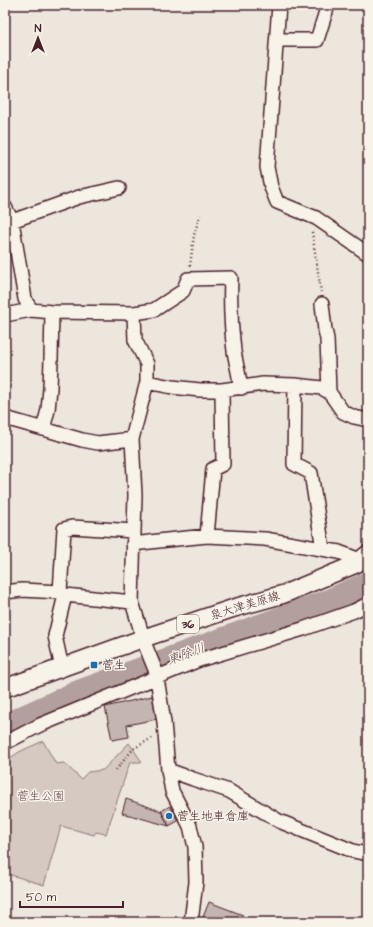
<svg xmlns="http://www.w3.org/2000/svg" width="373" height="927" font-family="'Architects Daughter','Klee One',sans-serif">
<rect width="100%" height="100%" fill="#ece6dd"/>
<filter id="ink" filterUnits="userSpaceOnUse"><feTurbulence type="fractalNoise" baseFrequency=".025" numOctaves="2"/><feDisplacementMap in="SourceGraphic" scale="8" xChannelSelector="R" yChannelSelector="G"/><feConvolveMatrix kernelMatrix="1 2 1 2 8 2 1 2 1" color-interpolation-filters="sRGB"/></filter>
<g filter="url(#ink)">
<path fill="#d5c9c2" stroke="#907476" d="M43,741L56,764L64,763L81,779L88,772L103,770L129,743L142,762H130L106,834L96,832L94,835L61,826L44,885L11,875L5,870V761L21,751Z"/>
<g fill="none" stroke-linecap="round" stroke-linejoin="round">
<path stroke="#b39f9d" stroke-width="25" d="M5,726L80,692L330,601L368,584"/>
</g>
<path fill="#c4b5b0" stroke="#4a1f2b" d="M152,696L157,719L127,725L129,737L112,740L105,707Z
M126,799L161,811L169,826L122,813Z
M170,806L178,821L169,826L161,811Z
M209,902L243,915L241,922H201Z"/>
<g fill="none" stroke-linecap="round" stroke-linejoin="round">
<g stroke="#4a1f2b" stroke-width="16">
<path id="minor" d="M279,5L267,167L271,187L277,202L316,218L368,254
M277,40H317L328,5
M5,207L12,221L25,299L31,310L52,312L134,313L135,340L147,364V382L132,439L135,495L132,602L146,647L156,672L164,722L168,770L172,791L190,826L195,847L196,882L191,922
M12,221L79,197L119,188
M322,304L325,330L327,339L329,392
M134,313L154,310L183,291L188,279L231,278C230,303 231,327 234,351C236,363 239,375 241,388
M5,315L31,310
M147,382L172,387L200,390H222L263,384L295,385L322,388L329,392L343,412L354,417L368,420
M295,385L294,464L311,473L323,549
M5,418L82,440L98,443L132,439
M43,429L48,410L50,388L51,360L52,312
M207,536L213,469L223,464L222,390
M133,544L167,540L207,536L265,539L339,552L360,560
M5,592L22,590L60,592L65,595L132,602
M60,592L64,529L72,527L134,531
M62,668L55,636L65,595
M5,743L40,725L199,660L303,629L354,611L368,604
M168,770L193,779L229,791L279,821L353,851L368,854"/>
</g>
<g stroke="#4a1f2b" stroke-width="20">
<path id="major" d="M5,688L144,638L234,608L284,594L356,564L368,554"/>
</g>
<path stroke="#4a1f2b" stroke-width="2.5" stroke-dasharray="1 3" stroke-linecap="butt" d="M312,232L321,292
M190,266L194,235L200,215
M116,770L133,749L152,738"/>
<use href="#minor" stroke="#f7f3e8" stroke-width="13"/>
<use href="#major" stroke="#f7f3e8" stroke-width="17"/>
</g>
</g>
<g fill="#1f6fb2" stroke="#f7f3e8" stroke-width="1.5">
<rect x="90" y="661" width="8" height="8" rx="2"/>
<circle cx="169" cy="816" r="4"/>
</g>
<g text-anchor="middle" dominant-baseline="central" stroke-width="3" stroke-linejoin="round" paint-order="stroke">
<rect fill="#f7f3e8" stroke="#7e5f64" stroke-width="1" x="177" y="615" width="22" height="18" rx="3"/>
<g font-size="11" font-weight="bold" fill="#4a1f2b">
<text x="188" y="624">36</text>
</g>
<g font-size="12" fill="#4a1f2b" stroke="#f7f3e8">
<text transform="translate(245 606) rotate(-17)">泉大津美原線</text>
</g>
<g font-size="12" fill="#4a1f2b" stroke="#f7f3e8" text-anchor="start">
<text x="102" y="665">菅生</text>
<text x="177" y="816">菅生地車倉庫</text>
</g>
<g font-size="12" fill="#6d4a51" stroke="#f7f3e8">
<text x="41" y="796">菅生公園</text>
</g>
<g font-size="13" font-style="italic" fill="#6f4c53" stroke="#f7f3e8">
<text transform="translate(186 654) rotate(-20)">東除川</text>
</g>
</g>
<rect width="373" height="927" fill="none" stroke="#f7f3e8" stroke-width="20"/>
<rect x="10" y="10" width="353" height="907" fill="none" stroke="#4a1f2b" stroke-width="1.5" filter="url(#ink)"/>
<g transform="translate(38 38)" stroke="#f7f3e8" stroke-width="3" paint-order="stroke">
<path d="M0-3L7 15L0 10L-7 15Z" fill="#4a1f2b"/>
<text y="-6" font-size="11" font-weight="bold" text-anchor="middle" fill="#4a1f2b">N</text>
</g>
<path d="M20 901v6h103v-6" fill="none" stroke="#4a1f2b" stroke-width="2"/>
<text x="26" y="901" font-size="12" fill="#4a1f2b" stroke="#f7f3e8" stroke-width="3" paint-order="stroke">50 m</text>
</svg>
